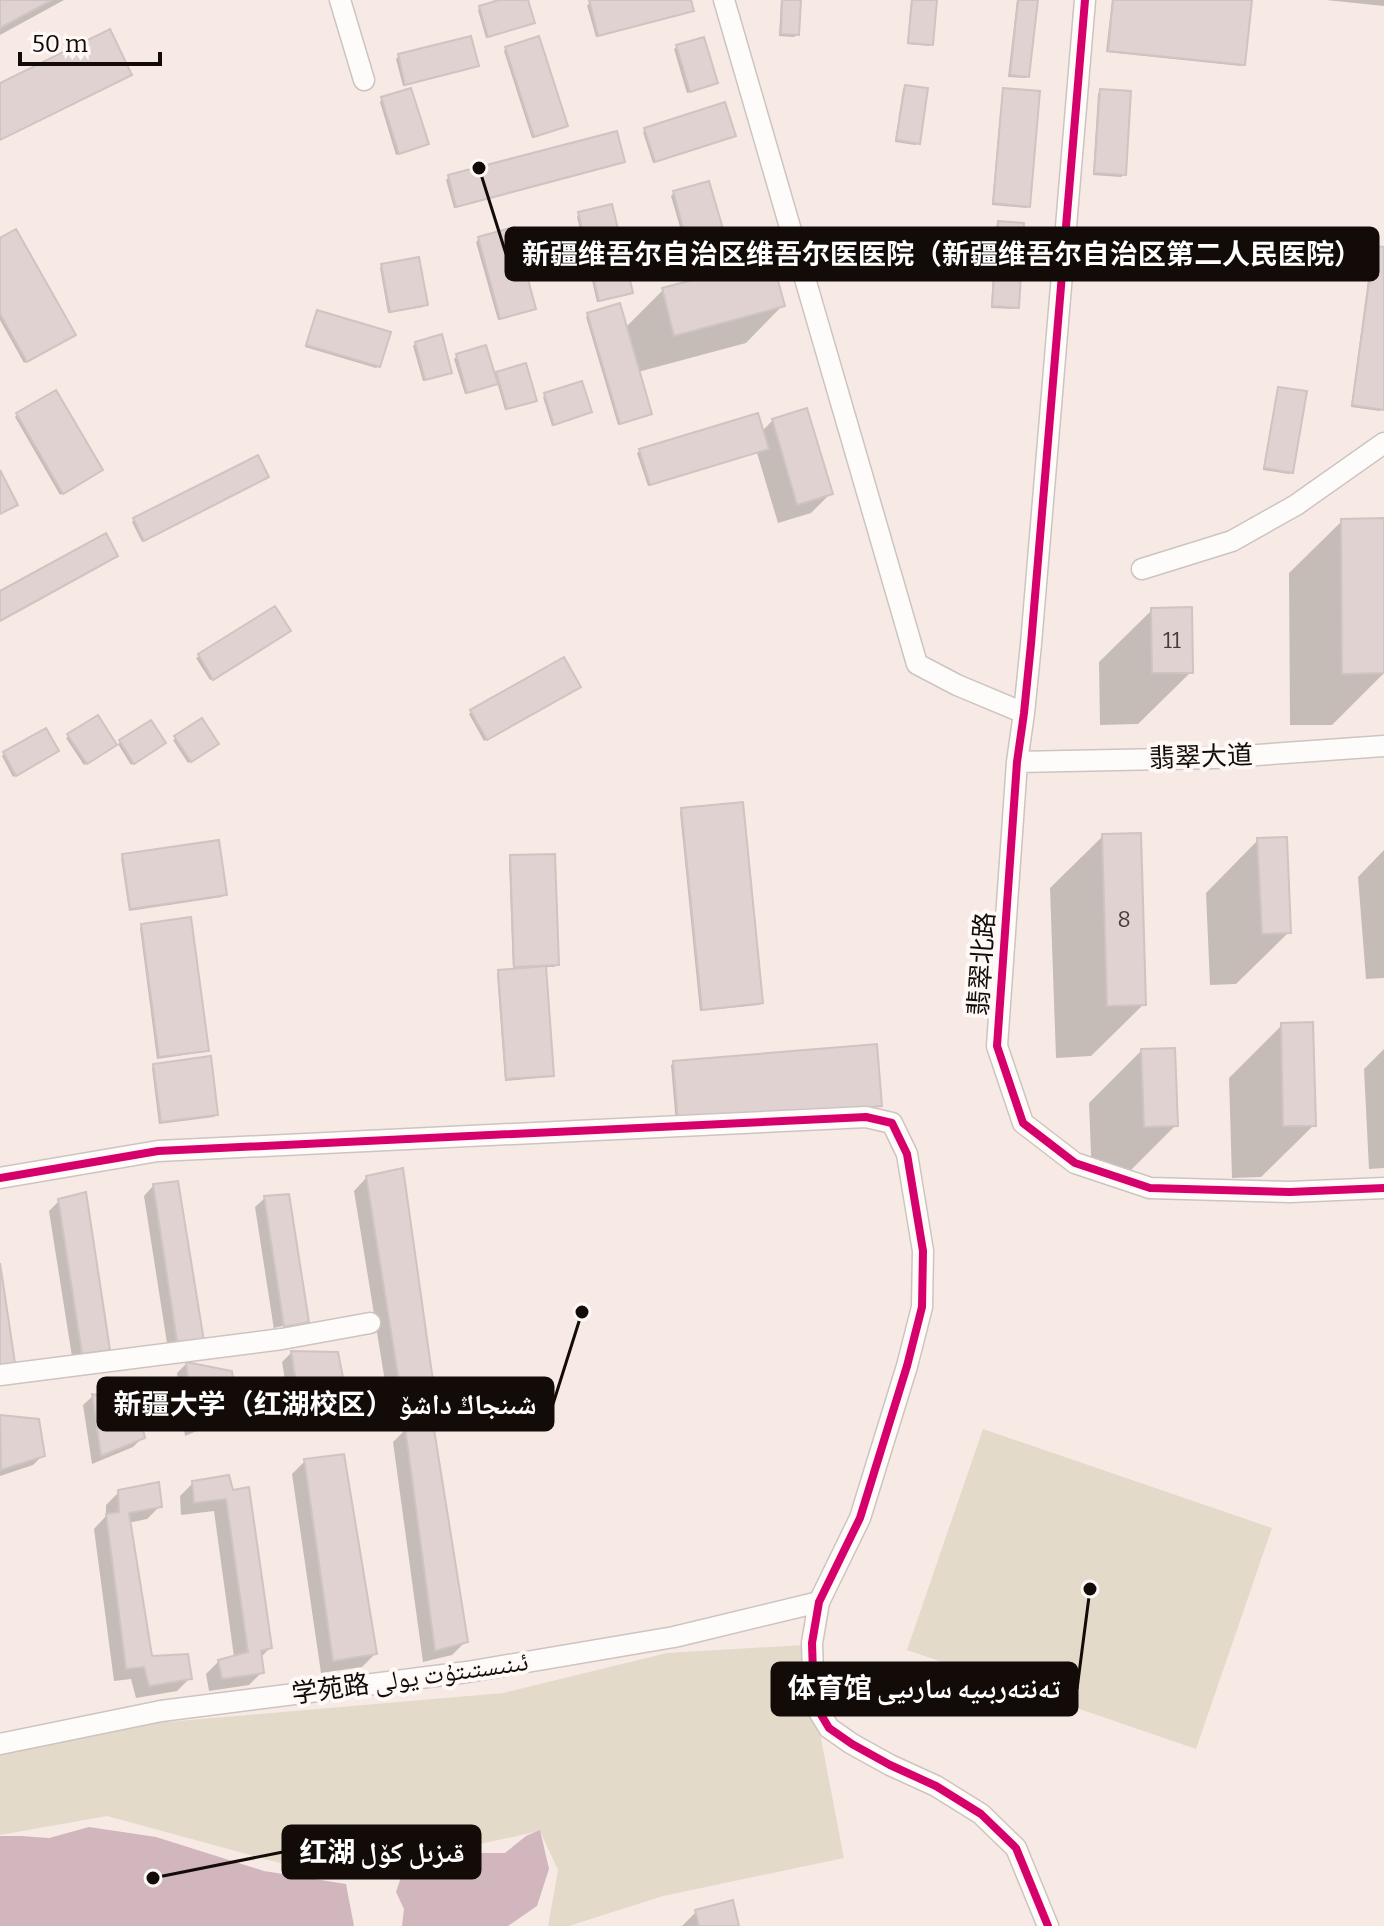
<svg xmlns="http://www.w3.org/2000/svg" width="1384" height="1926" font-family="Bitter,'Noto Naskh Arabic','Noto Sans SC',serif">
<rect width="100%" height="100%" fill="#f7eae5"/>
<path fill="#e3daca" d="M983,1429L1272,1528L1196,1749L907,1650Z
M803,1645L844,1858L663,1896L569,1926H548L558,1870L540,1831L382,1865L313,1872L107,1816L0,1835V1751L120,1726L503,1693L667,1653Z"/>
<path fill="#d1b6be" d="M89,1827L156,1837L264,1871L346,1884L354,1926H0V1836H21L49,1838Z
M540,1830L549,1869L537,1906L508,1926H402L404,1909L396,1892L404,1868L439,1866L469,1853H505L526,1836Z"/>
<path fill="#0003" fill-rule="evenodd" d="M0,0H64L0,35Z
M506,0H526L533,22L530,25L486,38L478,10L480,8Z
M598,0H689L691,10L689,12L596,37L587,5Z
M781,0H799L797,35L794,37L779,36Z
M911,0H935L931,44L929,46L907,44Z
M1017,0H1036L1027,76L1025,78L1008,77Z
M1112,0H1250L1244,64L1241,66L1106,52Z
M1326,0H1384V6Z
M677,47L716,83L713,85L687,93L674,49Z
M506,49L563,127L532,138L504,51Z
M399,56L476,66L474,68L403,86L396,59Z
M905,87L918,143L915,145L895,142L903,89Z
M1004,90L1028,206L1026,208L992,205L1002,92Z
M1101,91L1124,174L1121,177L1093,175L1098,94Z
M382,99L426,144L424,146L396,155L380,102Z
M646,130L731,137L653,163L643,132Z
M623,162L620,164L454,208L446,180L449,177Z
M674,193L724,239L721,241L687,251L671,196Z
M579,214L630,292L628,295L597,302L577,217Z
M999,223L1017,307L1014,309L991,308L996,226Z
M479,239L534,308L531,311L498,320L476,242Z
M0,240L71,337L24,363L0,320Z
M1374,248L1384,249V397L1382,409L1380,411L1351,407L1372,250Z
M382,266L425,304L423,307L388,313L380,268Z
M663,290L783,305L746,343L638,372L650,414L648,416L618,425L586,317L588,315L625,328Z
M317,312L379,366L376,368L305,347L315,315Z
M416,343L450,372L447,375L423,381L413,346Z
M457,356L494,377L497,374L534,400L532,403L505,410L497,382L493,385L465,394L454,359Z
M1279,389L1292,472L1289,474L1263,470L1277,391Z
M545,395L590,412L587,414L552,426L543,397Z
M17,415L98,472L60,495L15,417Z
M773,420L830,494L811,513L778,523L757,453L648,486L637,453L640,451L761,432Z
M265,479L142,542L132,522L134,520Z
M1384,520V673L1332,725H1290L1289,573L1342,521Z
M274,609L286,633L210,680L196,658Z
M1152,610L1191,672L1138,724L1100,725L1099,662Z
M576,689L484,741L469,714L471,712Z
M97,718L112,747L84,765L66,738Z
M176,738L214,746L188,763L173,740Z
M120,742L161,745L131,765L118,744Z
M54,753L13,777L2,756L4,754Z
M682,810L761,1002L759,1005L700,1011L680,812Z
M1103,836L1144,1004L1091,1056L1056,1058L1050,888Z
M1258,840L1289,932L1236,984L1210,985L1206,893Z
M1384,850V978L1366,979L1358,877Z
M123,856L225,894L222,897L129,911L121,858Z
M511,857L557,964L554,967H544L552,1075L550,1077L505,1081L497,974L499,972L513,971L509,860Z
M142,926L207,1050L204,1052L157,1059L140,928Z
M1282,1025L1314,1125L1261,1177L1232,1178L1229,1078Z
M1384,1049V1168L1369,1169L1364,1069Z
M1141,1051L1176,1125L1123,1178L1092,1179L1089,1103Z
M674,1063L880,1105L877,1107L676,1124L671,1065Z
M154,1066L216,1114L214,1117L159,1124L152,1068Z
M367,1177L431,1381L418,1394L392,1401L388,1400L354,1191Z
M153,1186L192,1350L169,1356L144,1196Z
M265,1198L307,1321L297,1331L275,1336L255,1207ZM299,1322V1326L275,1332L274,1328Z
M59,1201L108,1349L98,1359L73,1363L49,1211Z
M291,1353L344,1393L335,1402L291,1415L282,1362Z
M186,1364L235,1409L225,1419L185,1436L177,1373Z
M93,1396L143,1437L133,1447L92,1464L83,1405Z
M0,1417L37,1421L43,1455L33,1465L0,1476Z
M406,1429L465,1642L452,1655L423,1662L393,1442Z
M305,1461L375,1654L362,1667L321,1673L292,1474Z
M228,1477L270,1648L260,1658L262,1672L249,1685L209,1691L206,1674L219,1661L234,1657L214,1511L181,1515L180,1496L193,1483Z
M119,1492L160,1506L147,1519L128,1523L150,1658L190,1678L177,1691L136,1698L131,1679L114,1681L94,1529L106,1516V1505Z
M696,1912L737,1926H682Z"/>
<path fill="#e0d2d1" stroke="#cec4c2" stroke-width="2" d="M0,0H52L0,28Z
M499,0H528L535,23L488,37L479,6Z
M589,0H691L694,11L598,36Z
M782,0H801L799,35L781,34Z
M912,0H937L933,45L908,43Z
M1018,0H1038L1029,77L1010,75Z
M1113,0H1252L1245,65L1108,51Z
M110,29L132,75L0,140V83Z
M471,36L479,66L405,85L398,54Z
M539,36L568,126L534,137L505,47Z
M704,37L718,83L690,92L676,45Z
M905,85L928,88L920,144L896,140Z
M411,88L429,144L399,154L381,97Z
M1003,88L1040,91L1030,207L993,203Z
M1100,89L1131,91L1126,175L1094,173Z
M725,102L736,136L655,162L644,128Z
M617,131L625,162L456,207L448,175Z
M709,181L726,239L689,250L673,191Z
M612,204L633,293L599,301L578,212Z
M998,221L1024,223L1019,308L992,306Z
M514,227L536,309L500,319L478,237Z
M16,229L76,335L27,362L0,314V238Z
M1374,246L1384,247V410L1352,405Z
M419,257L428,305L390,312L381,264Z
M772,259L785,306L674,336L662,288Z
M620,303L652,414L620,424L587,313Z
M317,310L391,332L380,367L306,345Z
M442,334L452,373L425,380L415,342Z
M486,345L498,384L467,393L456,354Z
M526,363L537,401L507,409L496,372Z
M582,381L592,412L554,425L544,393Z
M1278,387L1307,391L1293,473L1264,468Z
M56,390L103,470L63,494L16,413Z
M807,408L833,494L797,505L772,419Z
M758,413L769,449L650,485L639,449Z
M258,455L269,477L144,541L133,518Z
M0,470L18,505L0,514Z
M1384,518V673L1342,674L1341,519Z
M106,533L118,556L0,621V591Z
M275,606L291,631L213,680L198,654Z
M1192,607L1193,673H1152L1151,608Z
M564,657L581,687L487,740L470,710Z
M98,715L117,745L87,764L67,734Z
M202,718L219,744L191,762L174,736Z
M151,720L166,743L134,764L119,740Z
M46,728L59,751L16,776L3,752Z
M743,802L763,1003L702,1010L681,808Z
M1141,833L1146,1005L1107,1006L1102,834Z
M1287,837L1291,933L1262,934L1257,838Z
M219,840L227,895L130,909L122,854Z
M555,854L559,965L514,967L510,855Z
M191,917L209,1051L159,1057L141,924Z
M546,966L554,1076L506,1079L498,970Z
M1313,1022L1316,1126H1283L1281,1023Z
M877,1044L882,1106L678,1123L673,1061Z
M1175,1048L1178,1126L1144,1127L1141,1049Z
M211,1056L218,1115L161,1122L153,1064Z
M403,1168L433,1381L406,1389L400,1388L366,1176Z
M178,1181L204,1341L178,1348L153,1184Z
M86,1192L110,1350L82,1354L58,1199Z
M289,1194L309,1322L284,1327L264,1196Z
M0,1263L15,1363L0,1365Z
M291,1351L338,1352L346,1393L300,1407Z
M186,1362L232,1371L237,1410L194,1428Z
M92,1394L137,1403L145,1438L101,1456Z
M0,1415L39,1419L45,1456L1,1470Z
M433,1423L468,1642L435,1651L405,1427Z
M344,1454L377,1654L333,1661L304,1459Z
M229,1475L233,1490L249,1487L272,1648L261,1651L264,1673L222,1679L218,1660L248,1652L226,1499L194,1503L192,1481Z
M159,1482L162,1507L129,1513L152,1656L188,1654L192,1679L149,1686L144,1667L126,1669L106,1514L119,1512L118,1490Z
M733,1900L739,1926H699L695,1910Z"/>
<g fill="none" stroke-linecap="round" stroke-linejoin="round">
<g stroke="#cdc4c0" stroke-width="23">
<path id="street" d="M340,0L364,80
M724,0L917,664L957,685L1024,713
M1085,0L1031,644L1024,713L1017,762L997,1046L1023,1123L1075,1163L1150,1188L1290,1192L1384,1188
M1142,569L1232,541L1296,505L1384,443
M1017,762L1214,758L1384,746
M0,1178L158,1151L866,1117L892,1123L907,1154L923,1251L922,1307L907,1366L860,1518L819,1602L812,1643L814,1703L829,1728L852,1744L890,1765L936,1786L981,1814L1016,1848L1048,1926
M0,1375L282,1339L370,1323
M0,1744L161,1711L467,1672L674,1637L819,1602"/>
</g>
<use href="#street" stroke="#fefcfb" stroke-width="20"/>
<g stroke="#fef9f7" stroke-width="13">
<path id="cycleway" d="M1085,0L1031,644L1024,713L1017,762L997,1046L1023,1123L1075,1163L1150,1188L1290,1192L1384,1188
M0,1178L158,1151L866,1117L892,1123L907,1154L923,1251L922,1307L907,1366L860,1518L819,1602L812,1643L814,1703L829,1728L852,1744L890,1765L936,1786L981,1814L1016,1848L1048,1926"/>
</g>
<use href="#cycleway" stroke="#d6006c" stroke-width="8"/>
</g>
<g text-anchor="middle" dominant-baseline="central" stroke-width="8" stroke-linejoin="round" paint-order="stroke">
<g font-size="22" fill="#463d3a">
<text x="1172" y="640">11</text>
<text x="1124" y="919">8</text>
</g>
<g font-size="26" fill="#120b08" stroke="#fef9f7">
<text transform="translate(1201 757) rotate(-2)">翡翠大道</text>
<text transform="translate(982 964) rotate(-86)">翡翠北路</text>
<text transform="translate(410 1678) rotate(-8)">学苑路 ئىنىستىتۇت يولى</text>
</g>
</g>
<path fill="none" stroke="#120b08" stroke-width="3" d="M479 168L506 254M582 1312L553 1404M1090 1589L1077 1689M153 1878L283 1852"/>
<g fill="#120b08" stroke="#fef9f7" stroke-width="3">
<circle cx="479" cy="168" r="8"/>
<circle cx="582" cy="1312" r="8"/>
<circle cx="1090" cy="1589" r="8"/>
<circle cx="153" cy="1878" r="8"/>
</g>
<g fill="#120b08" stroke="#120b08" stroke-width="3">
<rect x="506" y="228" width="872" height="52" rx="8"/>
<rect x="98" y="1378" width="455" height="52" rx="8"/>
<rect x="772" y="1663" width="305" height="52" rx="8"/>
<rect x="283" y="1826" width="197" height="52" rx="8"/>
</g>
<g font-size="28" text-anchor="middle" font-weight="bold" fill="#fff">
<text x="942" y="264">新疆维吾尔自治区维吾尔医医院（新疆维吾尔自治区第二人民医院）</text>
<text x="325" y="1414">新疆大学（红湖校区） شىنجاڭ داشۆ</text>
<text x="924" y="1698">体育馆 تەنتەربىيە سارىيى</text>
<text x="382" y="1862">红湖 قىزىل كۆل</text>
</g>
<path d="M20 52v12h140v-12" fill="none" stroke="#120b08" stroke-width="4"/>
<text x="32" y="52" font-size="24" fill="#120b08" stroke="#fef9f7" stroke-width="6" paint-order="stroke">50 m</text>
</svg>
